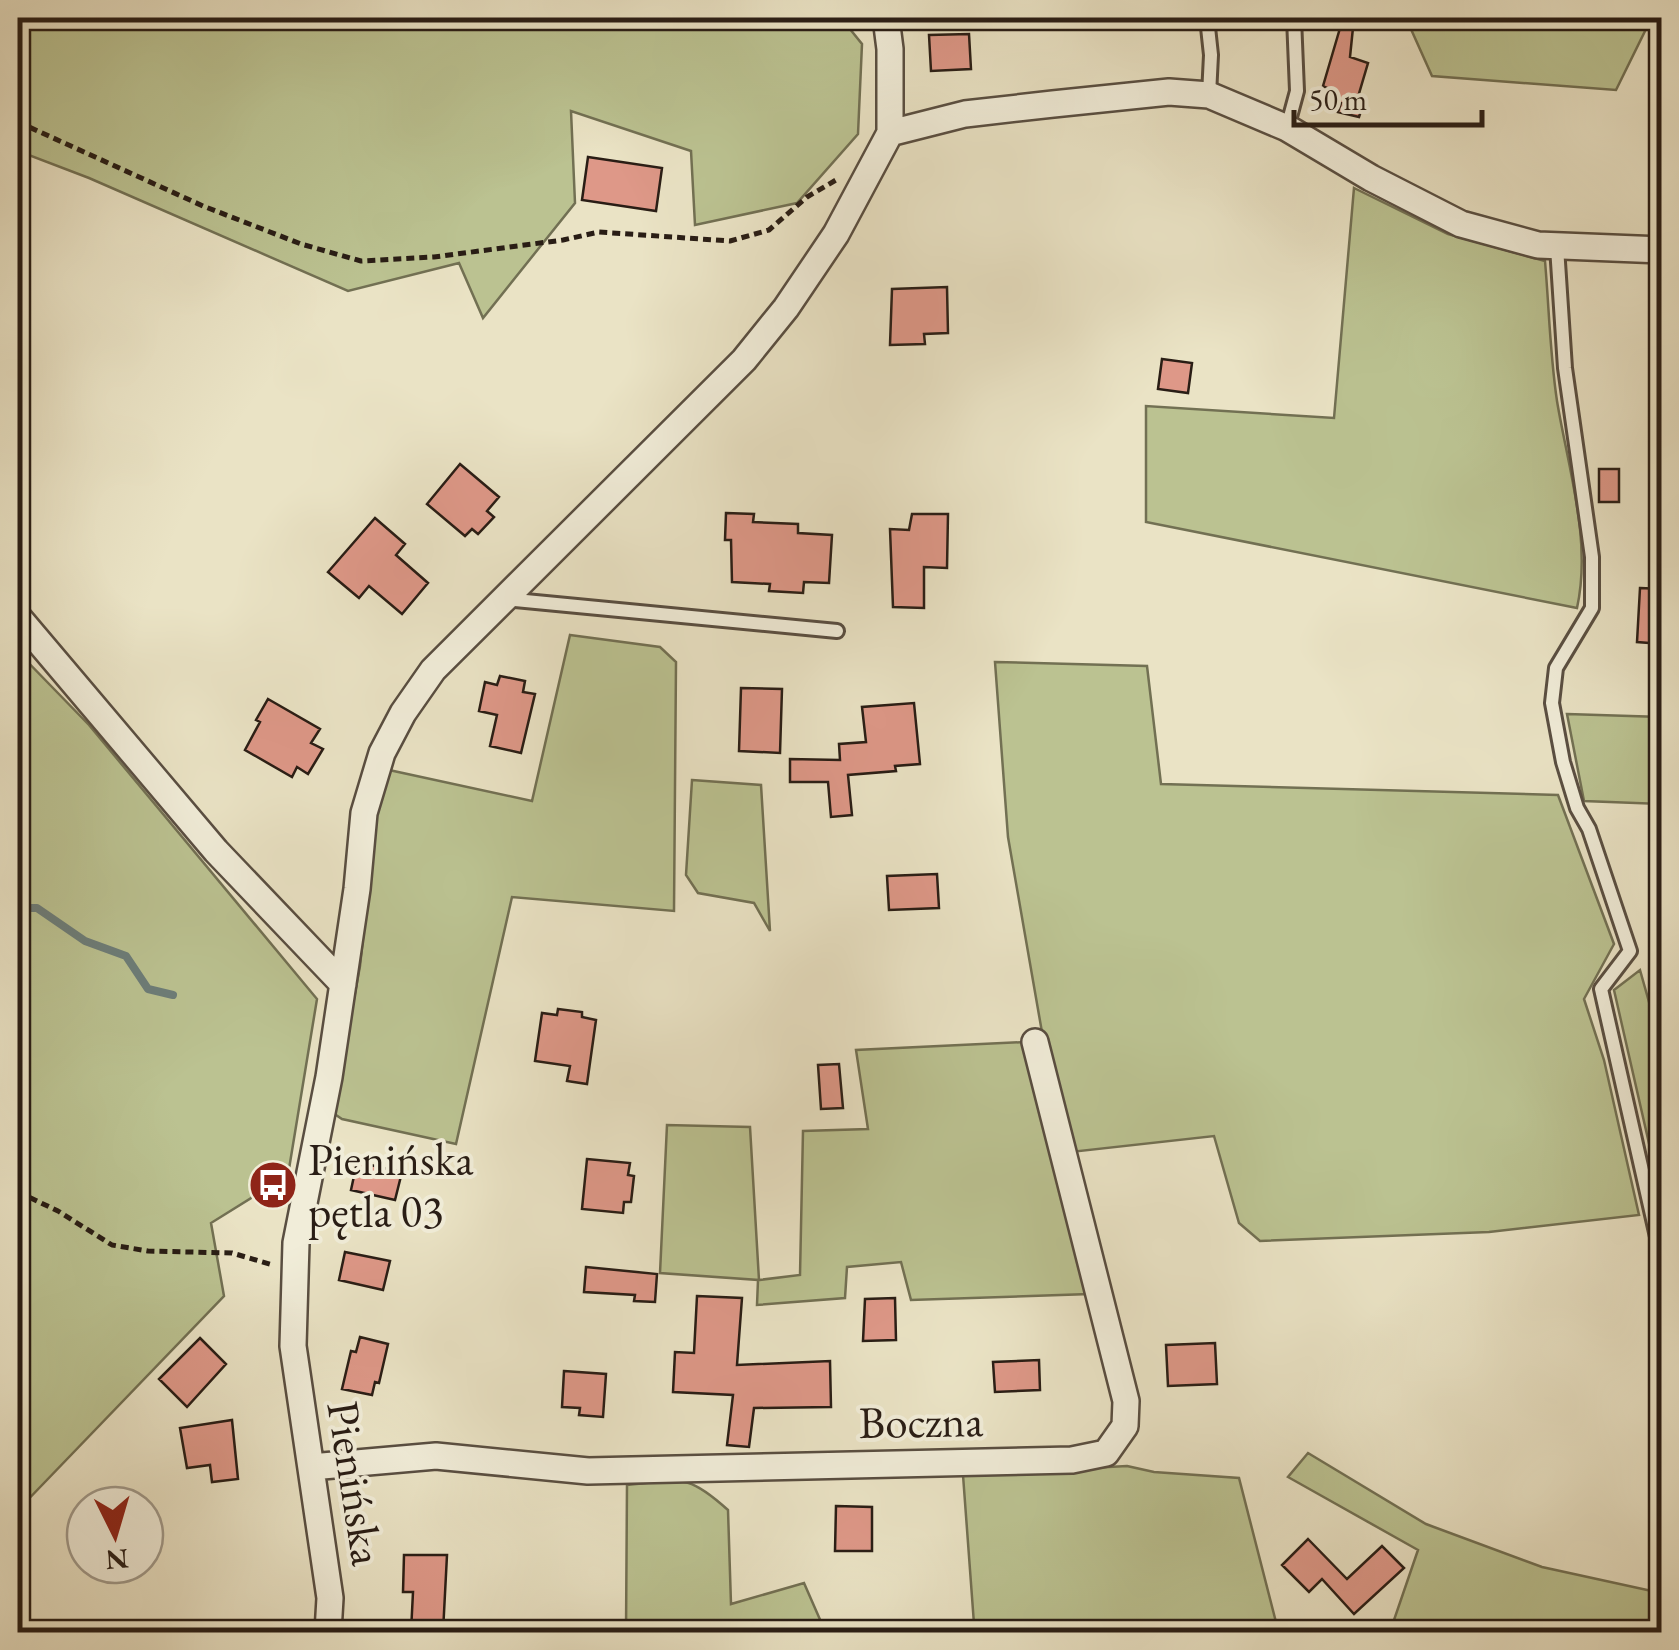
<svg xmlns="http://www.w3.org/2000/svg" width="1679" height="1650" font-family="'EB Garamond',serif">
<rect width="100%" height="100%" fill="#eae3c5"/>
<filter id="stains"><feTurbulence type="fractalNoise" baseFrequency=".002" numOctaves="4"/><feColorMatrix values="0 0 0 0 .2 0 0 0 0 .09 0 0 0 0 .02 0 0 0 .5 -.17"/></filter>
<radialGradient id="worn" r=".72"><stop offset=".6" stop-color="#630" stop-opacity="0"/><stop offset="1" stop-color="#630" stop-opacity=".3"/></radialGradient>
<path fill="#bbc291" stroke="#727053" stroke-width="2.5" d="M18,18H841L862,44L858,134L797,203L695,225L691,151L571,111L575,203L483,318L459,263L348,291L89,178L18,151Z
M1406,18H1658L1651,19L1616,90L1432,76Z
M1354,188L1448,234L1545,261C1549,307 1550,355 1557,401C1568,468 1592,540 1577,608L1146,522V406L1334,418Z
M570,635L660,647L676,662L674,911L512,897L456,1144L342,1119L333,1113L360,966L377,804L389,770L532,801Z
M18,652L89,725L317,999L288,1175L211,1223L224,1296L18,1510Z
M995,662L1147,666L1161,784L1558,795L1614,944L1584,999L1604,1060L1639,1215L1489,1232L1260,1241L1239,1223L1214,1136L1071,1152L1043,1038L1008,837Z
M1567,714L1661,717V804L1584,801Z
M692,780L761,785L770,931L754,903L698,893L686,875Z
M1640,970L1658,1034H1661V1196L1614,990Z
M1025,1042L1089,1294L911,1300L901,1262L847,1267L845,1298L757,1305L758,1280L660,1273L667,1125L750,1127L759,1280L800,1275L803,1131L868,1129L856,1050Z
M1308,1453L1426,1524L1542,1567L1661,1593V1632H1380L1393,1623L1418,1550L1288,1477Z
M1127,1466L1154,1472L1239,1478L1277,1626L1282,1632H626L627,1485C681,1480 686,1472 728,1510L731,1604L804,1583L825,1631L974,1624L963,1475Z"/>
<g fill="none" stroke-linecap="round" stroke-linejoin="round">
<path stroke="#6c7d79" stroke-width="8" d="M18,908H37L85,941L126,956L148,989L173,995"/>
</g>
<path fill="#de9888" stroke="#291d15" stroke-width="2.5" d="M1343,18H1354L1350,57L1368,63L1358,97L1365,99L1359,117L1338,112L1341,103L1324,98L1327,88L1323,86Z
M969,34L971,69L931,71L929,35Z
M588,157L662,168L656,211L582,200Z
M947,287L948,333L924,334L925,344L890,345L892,289Z
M1162,359L1192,363L1188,393L1158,389Z
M460,464L499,497L487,511L494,517L478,534L472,529L465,536L427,504Z
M1599,469H1619V502H1599Z
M726,513L754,514L753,522L798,524V533L832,535L829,583L804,582L803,593L769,591L770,584L732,582L731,540H725Z
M912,514H948L947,568L924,567V608L893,607L890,529L909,530Z
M375,518L405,544L396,555L428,583L402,614L369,586L359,598L328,572Z
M1640,588L1662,589V644L1637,642Z
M500,676L525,681L523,692L535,694L521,753L490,746L497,715L479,711L485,682L497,685Z
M741,688L782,689L780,753L739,751Z
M268,699L320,729L311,743L323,749L308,774L297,767L292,777L245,750L260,722L256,720Z
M914,703L920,764L895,766L896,771L848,775L852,815L831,817L828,782H790V759L840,760L839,744L866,742L862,707Z
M937,874L939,908L889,910L887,876Z
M558,1009L582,1012V1017L596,1020L587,1084L567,1081L570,1066L535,1061L542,1013L557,1015Z
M839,1064L843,1108L821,1109L818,1065Z
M587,1159L630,1163L628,1175L634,1176L631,1202H624L623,1213L582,1209Z
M357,1162L402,1172L395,1200L351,1190Z
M345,1252L390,1261L383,1290L339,1280Z
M586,1267L657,1274L655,1302L634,1301L635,1295L584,1292Z
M697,1296L742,1298L737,1365L830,1361L831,1407L754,1408L749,1447L727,1445L733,1395L673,1392L675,1352L694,1353Z
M895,1298L896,1340L863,1341L865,1299Z
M360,1337L388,1344L379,1383L375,1382L372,1395L342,1389L351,1351L356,1352Z
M200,1338L226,1364L187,1407L159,1379Z
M1215,1343L1217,1384L1168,1386L1166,1345Z
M1039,1360L1040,1390L995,1392L993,1362Z
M564,1371L606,1374L603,1417L579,1415L580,1408L562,1407Z
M232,1420L238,1479L212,1482L210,1465L187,1468L180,1428Z
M836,1506L872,1507V1551H835Z
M1308,1539L1347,1579L1382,1546L1404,1568L1354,1614L1322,1579L1309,1592L1282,1565Z
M404,1555H447L443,1632H411L413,1592H403Z"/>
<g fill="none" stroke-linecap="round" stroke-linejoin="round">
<g stroke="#594e41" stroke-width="18">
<path id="lane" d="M1207,18L1211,55L1209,95
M1287,128L1297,91L1294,18
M1557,247L1565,368L1592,557V608L1556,668L1552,703L1563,762L1577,808L1589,829L1630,951L1601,989L1662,1259
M507,595L515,600L837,631"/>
</g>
<g stroke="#594e41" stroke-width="30">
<path id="street" d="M890,133L965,114L1053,104L1169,92L1209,95L1287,128L1371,178L1461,224L1538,245L1662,250
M18,617L216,851L343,984
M311,1467L436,1456L588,1471L1072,1460L1106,1453L1125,1426L1126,1401L1035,1042
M328,1632L330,1598L293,1346L296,1243L329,1077L357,889L364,813L382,753L403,713L433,670L744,360L786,308L836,234L890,133V49L886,18"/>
</g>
<path stroke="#291d15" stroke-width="5" stroke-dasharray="8 5" stroke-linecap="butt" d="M18,122L203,206L301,244L361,261L434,257L563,240L599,232L730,241L769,230L807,197L836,180
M18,1192L58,1211L112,1245L148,1251L232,1253L273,1265"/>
<use href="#lane" stroke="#f1edd9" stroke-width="12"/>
<use href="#street" stroke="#f1edd9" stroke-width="25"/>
</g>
<defs>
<g id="bus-disc" transform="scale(2.5)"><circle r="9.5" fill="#8f2418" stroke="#f1edd9"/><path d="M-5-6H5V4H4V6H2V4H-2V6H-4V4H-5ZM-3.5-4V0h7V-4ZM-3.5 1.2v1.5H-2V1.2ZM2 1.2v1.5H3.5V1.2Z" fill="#fff"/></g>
</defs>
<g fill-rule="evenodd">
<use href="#bus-disc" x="273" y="1185"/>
</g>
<g text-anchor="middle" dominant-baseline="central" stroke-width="8" stroke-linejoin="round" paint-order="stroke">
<g font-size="45" fill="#291d15" stroke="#f1edd9" text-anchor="start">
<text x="308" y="1159">Pienińska<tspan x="308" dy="52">pętla 03</tspan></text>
</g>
<g font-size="45" fill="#291d15" stroke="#f1edd9">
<text transform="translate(921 1421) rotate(-1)">Boczna</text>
<text transform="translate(356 1483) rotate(81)">Pienińska</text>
</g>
</g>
<rect width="1679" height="1650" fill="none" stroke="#eae3c5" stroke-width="60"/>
<rect x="20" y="20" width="1639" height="1610" fill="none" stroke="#291d15" stroke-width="5"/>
<rect x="30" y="30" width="1619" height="1590" fill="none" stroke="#291d15" stroke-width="2.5"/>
<g transform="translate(115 1535) rotate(175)"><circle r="48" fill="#f1edd9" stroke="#a19a8b" stroke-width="2.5"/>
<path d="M0-8L18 38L0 25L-18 38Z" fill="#8f2418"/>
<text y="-15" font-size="28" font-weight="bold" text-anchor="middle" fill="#291d15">N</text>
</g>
<path d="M1294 110v15h188v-15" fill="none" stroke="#291d15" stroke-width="5"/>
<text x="1309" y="110" font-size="30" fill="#291d15" stroke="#f1edd9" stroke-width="8" paint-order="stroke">50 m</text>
<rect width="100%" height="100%" filter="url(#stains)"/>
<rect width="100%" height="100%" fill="url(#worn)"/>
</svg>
